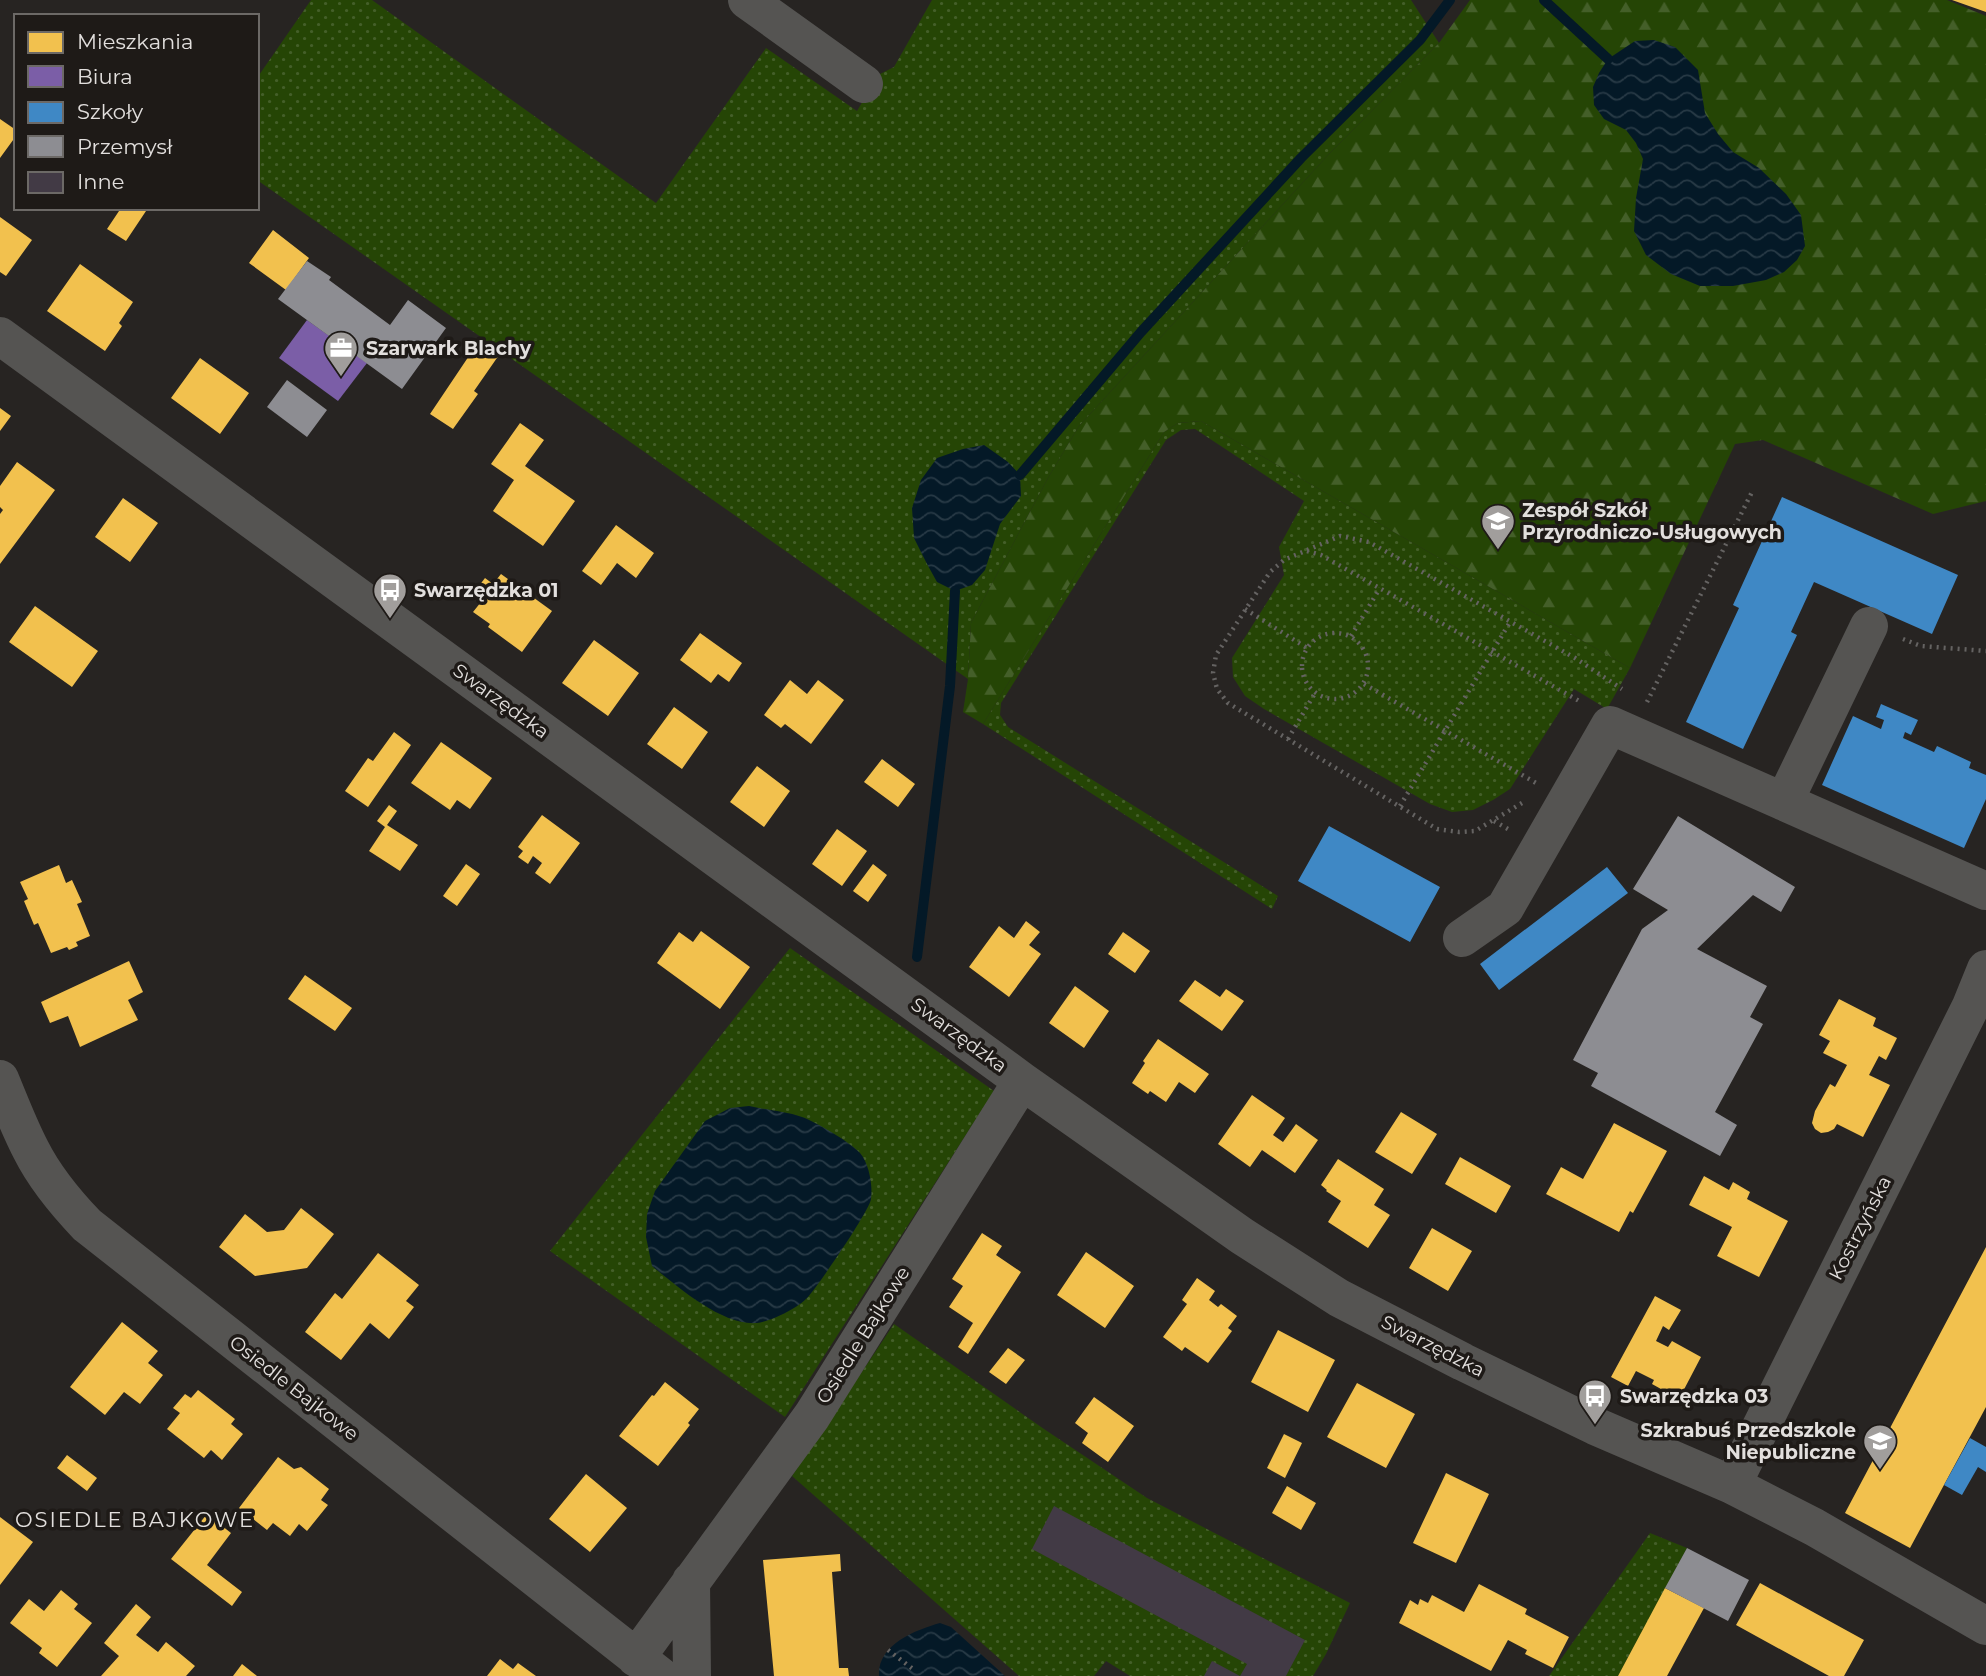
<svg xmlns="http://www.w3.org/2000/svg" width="1986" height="1676" font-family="Montserrat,sans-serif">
<defs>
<pattern id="grass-dots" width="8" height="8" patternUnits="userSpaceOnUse" patternTransform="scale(1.75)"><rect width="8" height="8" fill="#254505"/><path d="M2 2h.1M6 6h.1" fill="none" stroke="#445f29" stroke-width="1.8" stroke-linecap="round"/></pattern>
<pattern id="forest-firs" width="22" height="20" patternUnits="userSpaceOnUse" patternTransform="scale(1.75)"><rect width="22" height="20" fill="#254505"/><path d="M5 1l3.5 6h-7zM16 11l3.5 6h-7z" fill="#445f29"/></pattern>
<pattern id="water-waves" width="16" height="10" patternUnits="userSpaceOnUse" patternTransform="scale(1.75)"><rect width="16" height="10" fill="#041927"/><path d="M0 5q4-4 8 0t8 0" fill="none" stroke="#283a46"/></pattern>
</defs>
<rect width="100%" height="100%" fill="#272422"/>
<path fill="url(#grass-dots)" d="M311,0H372L656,203L766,48L857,111L878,75L894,67L932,0H1411L1439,43L1329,154L1079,426L1048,478L971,623L968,679L257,180V78Z
M1201,421L1630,668L1607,709L1574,689L1510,789L1493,800L1473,810L1452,812L1430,804L1264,709L1245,696L1233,677L1232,658L1284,575L1279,547L1304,501L1195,429L1181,430L1166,440L1001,703L1000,715L1008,727L1278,896L1272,909L983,724L1164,432L1178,423Z
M790,948L994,1091L785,1417L550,1251Z
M894,1324L1044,1429L1147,1498L1350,1603L1326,1654L1313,1676H1130L1106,1661L1094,1676H1019L792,1476Z
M1650,1533L1687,1548L1618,1676H1549Z"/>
<path fill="url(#forest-firs)" d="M1470,0H1947L1986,16V501L1933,514L1763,440L1735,444L1630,668L1201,421L1178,423L1164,432L983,724L963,712L968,679L971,623L1048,478L1079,426L1329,154L1439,43Z"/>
<path fill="url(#water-waves)" d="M1654,40L1675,47L1698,70L1705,113L1718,134L1733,152L1759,168L1786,194L1801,215L1805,246L1797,260L1784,272L1766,280L1733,286H1700L1671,274L1646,255L1634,231L1636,198L1643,159L1636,143L1626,130L1604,119L1594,105L1593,87L1599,73L1608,59L1635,41Z
M984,445L1008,462L1020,475L1021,496L1000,524L985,570L972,585L955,591L937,582L927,564L914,538L912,508L921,480L937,458L963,449Z
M749,1106C766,1110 785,1111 802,1117C816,1122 850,1142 860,1153C869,1163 873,1186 871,1199C870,1210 818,1286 808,1297C798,1308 772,1321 757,1323C722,1326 677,1286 652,1266L646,1237L647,1214L655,1191L705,1121L730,1108Z
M940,1623L951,1627L1005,1676H879C877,1645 915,1630 940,1623Z"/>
<path fill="#f2c14e" d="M1952,0H1986V12Z
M0,119L16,130V136L0,158Z
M121,208H148L126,241L107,229Z
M0,217L32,240L6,276L0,272Z
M273,230L309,258L286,290L249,263Z
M80,264L133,302L119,323L122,326L105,351L47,311Z
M479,341L499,355L474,391L478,394L453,429L430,414Z
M200,358L249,393L220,434L171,398Z
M0,408L11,416L0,431Z
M520,423L544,440L525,466L575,501L543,546L493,511L514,480L491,464Z
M17,462L55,490L0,564V514L3,510L0,507V486Z
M123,498L158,523L130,562L95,537Z
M616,525L654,553L636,578L617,563L601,585L582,571Z
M501,574L552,611L522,652L488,627L490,624L473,612L485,597L475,591L485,578L493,584Z
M35,606L98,651L72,687L9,642Z
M700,633L742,663L729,682L718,674L711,683L680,660Z
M594,640L639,673L608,716L562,683Z
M790,680L807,694L818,680L844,700L811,744L785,724L781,728L764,715Z
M674,707L708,732L682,769L647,744Z
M394,732L411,745L368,807L345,791L368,758L373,761Z
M441,742L492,778L470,809L457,800L450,810L411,783Z
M882,759L915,784L898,807L864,782Z
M757,766L790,791L764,827L730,802Z
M389,805L397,811L387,825L418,845L400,871L369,851L385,827L377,821Z
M542,815L580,843L550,884L535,873L542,863L533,856L528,864L518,857L523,851L518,847Z
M837,829L867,851L842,886L812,864Z
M466,864L480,874L457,906L443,896Z
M873,864L887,875L868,902L853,891Z
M59,865L66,883L72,880L82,902L77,904L90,936L76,942L78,946L69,950L67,947L51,953L38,923L34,925L24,901L28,899L20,882Z
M1026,921L1040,932L1029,945L1041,954L1009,997L969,967L999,926L1014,938Z
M701,931L750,967L720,1009L657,963L679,932L693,942Z
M1123,932L1150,951L1135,973L1108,954Z
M129,961L143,992L128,1000L138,1020L80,1047L68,1016L50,1023L41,1002Z
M305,975L352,1008L335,1031L288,999Z
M1195,980L1220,997L1226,989L1244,1001L1222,1031L1179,1001Z
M1075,986L1109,1011L1084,1048L1049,1023Z
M1839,999L1876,1018L1873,1026L1897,1038L1886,1060L1879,1056L1869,1075L1890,1085L1863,1137L1837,1124L1834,1129L1828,1132L1821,1133L1815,1129L1812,1123L1815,1111L1830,1084L1835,1087L1847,1065L1823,1053L1830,1041L1819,1035Z
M1158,1039L1209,1074L1195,1093L1179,1082L1166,1102L1150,1091L1148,1094L1132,1083L1145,1063L1143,1061Z
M1252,1095L1285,1118L1273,1135L1283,1142L1296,1124L1318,1140L1295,1173L1262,1150L1250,1167L1218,1144Z
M1401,1112L1437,1134L1412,1174L1375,1152Z
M1614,1123L1667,1151L1633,1213L1630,1211L1619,1232L1546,1194L1561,1167L1583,1179Z
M1460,1157L1511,1186L1496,1213L1445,1184Z
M1338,1159L1384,1189L1374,1205L1390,1215L1368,1248L1328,1222L1341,1201L1326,1191L1327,1190L1321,1185Z
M1704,1176L1729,1190L1733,1182L1750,1192L1747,1199L1788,1221L1759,1277L1717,1256L1732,1227L1689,1205Z
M301,1208L334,1234L307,1268L255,1276L219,1247L245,1214L267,1232L284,1230Z
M1432,1228L1472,1251L1448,1291L1409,1268Z
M982,1233L1002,1246L996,1255L1021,1272L968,1354L958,1347L973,1323L949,1307L963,1286L952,1279Z
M1986,1247V1407L1910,1548L1845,1513Z
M1086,1252L1134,1286L1105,1328L1057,1295Z
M378,1253L419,1285L406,1301L414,1307L389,1339L370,1323L341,1360L305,1332L335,1293L342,1299Z
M1197,1278L1215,1291L1209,1300L1218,1307L1221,1304L1237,1316L1228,1328L1232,1331L1208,1363L1185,1347L1182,1351L1163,1337L1187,1304L1182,1300Z
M1655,1296L1681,1310L1669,1330L1663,1326L1656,1341L1668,1347L1672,1341L1701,1357L1679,1399L1652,1384L1654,1380L1636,1371L1628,1386L1611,1377Z
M122,1322L158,1351L148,1363L163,1375L140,1404L124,1392L105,1415L70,1387Z
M1278,1330L1335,1360L1308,1412L1251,1382Z
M1008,1348L1025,1360L1006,1384L989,1372Z
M665,1382L699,1409L688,1423L690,1425L658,1466L619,1436L652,1395L654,1396Z
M1357,1383L1415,1414L1386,1468L1327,1437Z
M198,1390L235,1419L231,1424L243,1434L222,1460L211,1450L204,1458L167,1429L180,1413L173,1408L185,1394L191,1398Z
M1094,1397L1134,1426L1108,1462L1082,1443L1088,1433L1075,1423Z
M1284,1434L1302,1443L1285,1478L1267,1468Z
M67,1455L97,1478L87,1491L57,1468Z
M278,1457L294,1469L301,1467L329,1489L321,1500L328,1505L307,1531L299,1524L290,1536L273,1523L267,1530L239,1508Z
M1446,1473L1489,1494L1456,1563L1413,1543Z
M586,1474L627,1508L590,1552L549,1519Z
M1287,1486L1316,1503L1301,1530L1272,1513Z
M207,1514L231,1533L207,1565L242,1592L232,1606L171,1559Z
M0,1517L33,1542L0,1585Z
M840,1554L841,1571L832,1572L839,1668H848L849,1676H774L763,1560Z
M1760,1583L1864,1640L1844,1676H1829L1736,1625Z
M1479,1584L1527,1609L1525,1614L1569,1637L1553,1668L1525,1654L1527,1650L1508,1640L1491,1671L1399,1623L1410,1600L1418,1605L1420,1599L1428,1603L1432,1595L1464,1612Z
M1665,1588L1704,1608L1667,1676H1618Z
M61,1590L78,1604L74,1609L92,1623L57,1667L39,1653L42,1648L10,1623L29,1599L44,1611Z
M136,1604L151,1617L136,1635L158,1652L166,1642L195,1666L186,1676H101L119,1656L104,1643Z
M500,1659L513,1669L518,1663L536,1676H487Z
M242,1664L257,1676H233Z"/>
<path fill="#7b5ea7" d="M307,320L367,363L338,401L279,358Z"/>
<path fill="#3f88c5" d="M1782,497L1958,575L1932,634L1814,582L1791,632L1797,635L1743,749L1686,722L1739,608L1733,605Z
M1881,704L1918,720L1911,735L1905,732L1903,738L1934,752L1937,746L1971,762L1969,768L1986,775V799L1964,848L1822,785L1853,716L1881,729L1884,720L1876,717Z
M1329,826L1440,887L1410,942L1298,881Z
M1607,867L1628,893L1499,990L1480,964Z
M1970,1438L1986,1447V1472L1978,1467L1962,1495L1944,1485Z"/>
<path fill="#8d8d92" d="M307,261L331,277L329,280L390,325L408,300L446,328L402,389L278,299Z
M287,380L327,410L307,437L267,407Z
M1678,816L1795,887L1781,912L1753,895L1697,949L1767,986L1750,1017L1763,1024L1715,1112L1737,1125L1720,1156L1591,1086L1598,1073L1573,1060L1642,929L1668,910L1633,889Z
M1687,1548L1749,1580L1728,1621L1665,1588Z"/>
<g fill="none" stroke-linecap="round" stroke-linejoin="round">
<path stroke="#041927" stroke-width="10" d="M1544,0L1608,59
M1020,475L1141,332L1301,158L1420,40L1450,0
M917,957L950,686L955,591"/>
</g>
<path fill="#423a45" d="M1054,1506L1305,1640L1286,1676H1240L1247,1664L1032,1549Z
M1212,1661L1240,1676H1204Z"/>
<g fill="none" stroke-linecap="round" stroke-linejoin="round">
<path stroke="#656362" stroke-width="4.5" stroke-dasharray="2 5" stroke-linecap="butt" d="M1307,551L1321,555L1581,702
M1245,609L1307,648
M1302 666a33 33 0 1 1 66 0a33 33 0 1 1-66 0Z
M1351,636L1380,588
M1903,639L1921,646L1986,651
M1364,684L1536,783
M1647,702L1753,490
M1288,739L1315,693
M1522,803L1475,831L1459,832L1437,829L1228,703L1217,689L1213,673L1216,655L1270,572L1284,560L1340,536L1369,542L1575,658L1622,689
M1400,806L1510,622
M1494,821L1508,829
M888,1650L913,1669"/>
<path stroke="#555452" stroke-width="38" d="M747,0L864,84
M0,336L1022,1081L1242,1236L1339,1298L1463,1362L1595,1426L1732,1485L1814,1527L1986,1626
M1784,802L1869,626
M1462,938L1505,908L1610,725L1986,891
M0,1079C10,1103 19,1127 31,1150C45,1178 65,1202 87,1225L660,1676
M1732,1485L1971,1006L1986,969
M691,1581L692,1676
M636,1658L812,1416L1022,1081"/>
</g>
<defs>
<g id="office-pin" transform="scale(1.75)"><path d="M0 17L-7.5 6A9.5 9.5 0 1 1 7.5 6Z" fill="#a19e9c" stroke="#1e1a17"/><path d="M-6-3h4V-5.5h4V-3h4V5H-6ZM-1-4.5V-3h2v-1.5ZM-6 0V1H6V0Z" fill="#fff"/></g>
<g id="school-pin" transform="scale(1.75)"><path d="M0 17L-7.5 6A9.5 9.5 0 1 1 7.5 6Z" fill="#a19e9c" stroke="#1e1a17"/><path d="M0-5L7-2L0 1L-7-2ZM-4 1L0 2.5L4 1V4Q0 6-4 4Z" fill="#fff"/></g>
<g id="bus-pin" transform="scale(1.75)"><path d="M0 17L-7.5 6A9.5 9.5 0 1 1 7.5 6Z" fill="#a19e9c" stroke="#1e1a17"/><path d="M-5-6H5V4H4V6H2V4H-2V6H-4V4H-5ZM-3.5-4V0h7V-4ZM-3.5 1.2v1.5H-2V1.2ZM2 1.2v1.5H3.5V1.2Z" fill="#fff"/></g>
</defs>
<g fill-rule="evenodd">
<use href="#office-pin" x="341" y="348"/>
<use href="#school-pin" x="1498" y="521"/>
<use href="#bus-pin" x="390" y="590"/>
<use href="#bus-pin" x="1595" y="1396"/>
<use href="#school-pin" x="1880" y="1441"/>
</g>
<g text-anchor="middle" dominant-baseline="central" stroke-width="7" stroke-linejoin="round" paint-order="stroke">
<g font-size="19" font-weight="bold" fill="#e2dfdd" stroke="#1e1a17" text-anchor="start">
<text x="366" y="348">Szarwark Blachy</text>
<text x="1522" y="510">Zespół Szkół<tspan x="1522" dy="22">Przyrodniczo-Usługowych</tspan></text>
<text x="414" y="590">Swarzędzka 01</text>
<text x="1620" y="1396">Swarzędzka 03</text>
<text x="1856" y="1430" text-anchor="end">Szkrabuś Przedszkole<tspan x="1856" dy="22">Niepubliczne</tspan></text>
</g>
<g font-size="19" fill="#e2dfdd" stroke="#1e1a17">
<text transform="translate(501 701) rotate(36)">Swarzędzka</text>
<text transform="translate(959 1035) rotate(36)">Swarzędzka</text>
<text transform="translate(1860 1228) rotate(-63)">Kostrzyńska</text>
<text transform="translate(863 1335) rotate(-58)">Osiedle Bajkowe</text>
<text transform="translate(1433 1346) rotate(27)">Swarzędzka</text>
<text transform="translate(294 1388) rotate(38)">Osiedle Bajkowe</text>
</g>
<g font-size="21" letter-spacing="2" fill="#e2dfdd" stroke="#1e1a17">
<text x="135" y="1519">OSIEDLE BAJKOWE</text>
</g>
</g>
<rect x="14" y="14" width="245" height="196" fill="#1e1a17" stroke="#6c6966" stroke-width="2"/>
<rect x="28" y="32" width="35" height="21" fill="#f2c14e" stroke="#6c6966" stroke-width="2"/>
<text x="77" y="49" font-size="21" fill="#e2dfdd">Mieszkania</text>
<rect x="28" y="66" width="35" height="21" fill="#7b5ea7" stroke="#6c6966" stroke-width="2"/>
<text x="77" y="84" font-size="21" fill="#e2dfdd">Biura</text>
<rect x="28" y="102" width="35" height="21" fill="#3f88c5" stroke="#6c6966" stroke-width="2"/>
<text x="77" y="119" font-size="21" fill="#e2dfdd">Szkoły</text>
<rect x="28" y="136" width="35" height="21" fill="#8d8d92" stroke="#6c6966" stroke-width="2"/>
<text x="77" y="154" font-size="21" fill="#e2dfdd">Przemysł</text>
<rect x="28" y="172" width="35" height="21" fill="#423a45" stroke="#6c6966" stroke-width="2"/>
<text x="77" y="189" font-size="21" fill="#e2dfdd">Inne</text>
</svg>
